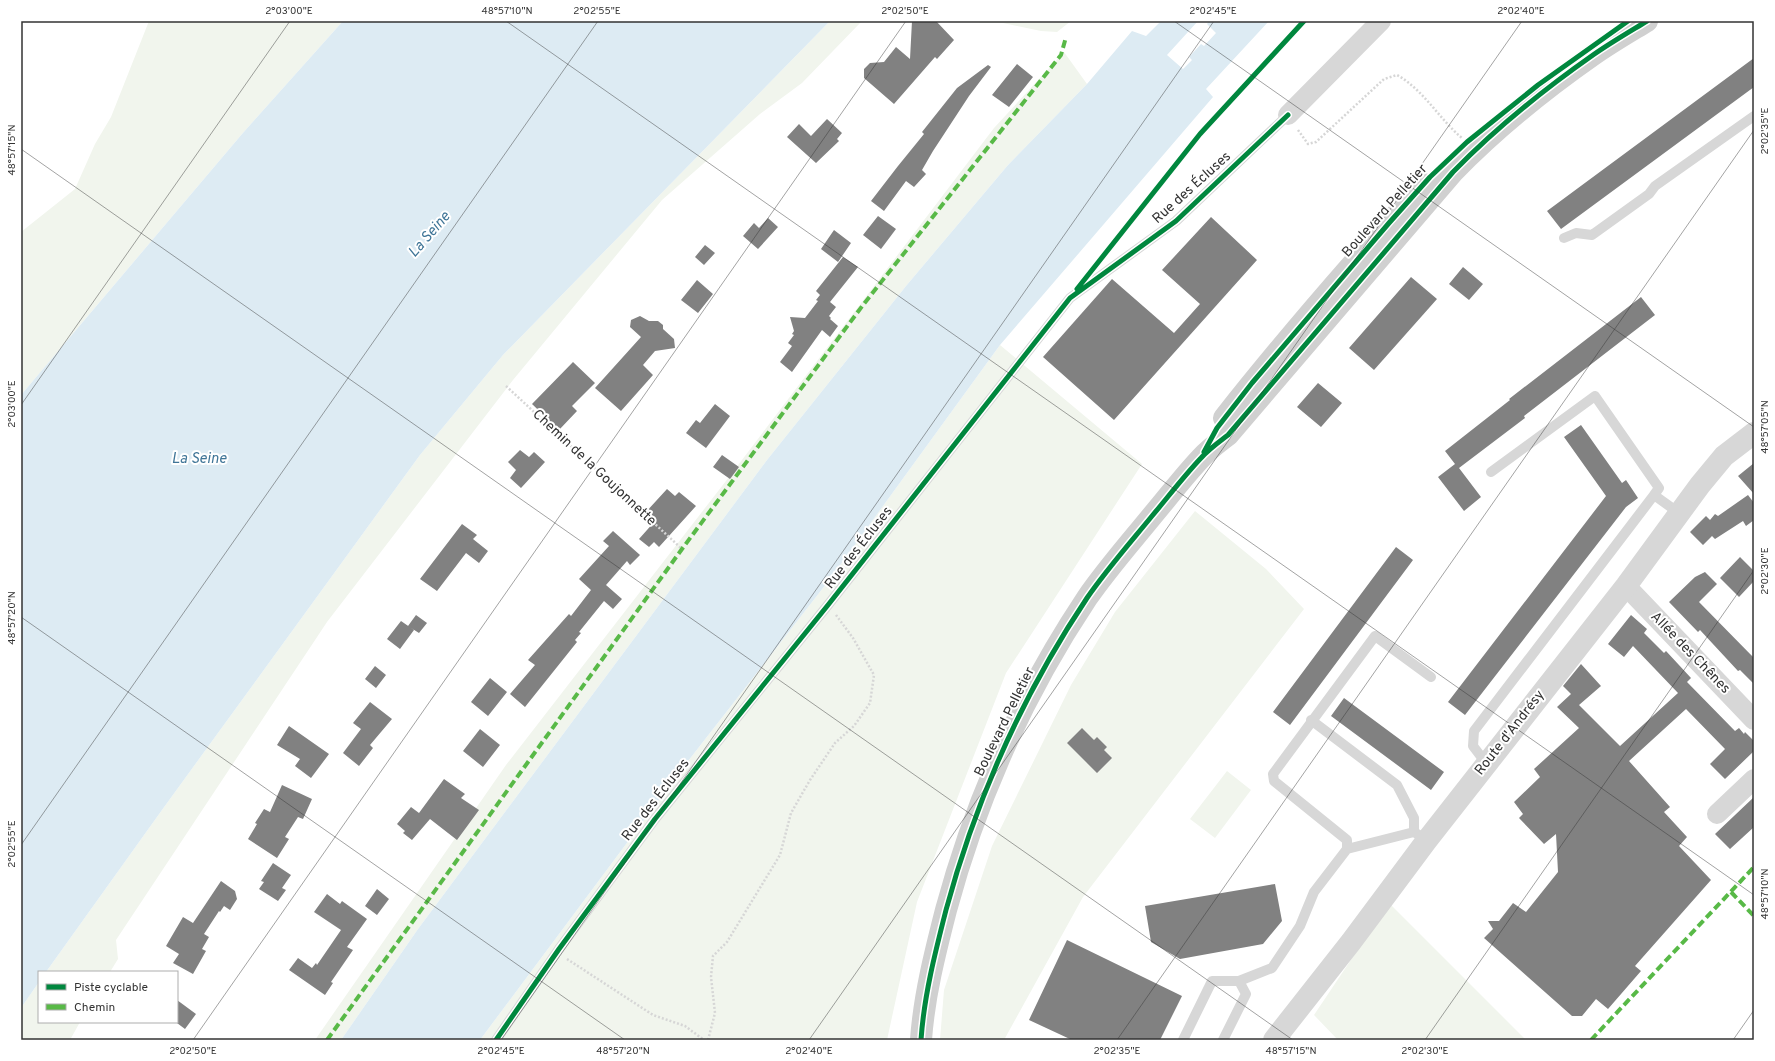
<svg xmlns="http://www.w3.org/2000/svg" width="1775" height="1061" font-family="Overpass,sans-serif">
<rect width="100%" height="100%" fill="#fff"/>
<path fill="#f1f5ed" d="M149,21H343L242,134L21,395V232L75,189L95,144L111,117Z
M830,21H862L802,83L760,114L662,200L513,380L327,622L116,940L118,959L110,972H46L162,810L420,455L503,355Z
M978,21H1071L1057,32L1041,31L1003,23H980Z
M1064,52L1087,84L1008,165L906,286L767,460L418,929L341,1040H315L506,765L729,477L994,128Z
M1000,345L1142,464L1006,673L917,902L887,1040H480L685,765L830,579Z
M1195,511L1266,569L1304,609L1083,897L1004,1040H940L944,990L992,846L1071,685L1115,612Z
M1227,771L1251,790L1215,838L1190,819Z
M1389,903L1526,1040H1338L1314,1015Z
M39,982V1022H80L70,1040H21V1008Z"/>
<path fill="#ddebf3" d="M343,21H830L503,355L420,455L162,810L46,972H39V982L21,1008V395L242,134Z
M1161,21H1198L1167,55L1183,69L1192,60L1189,57L1201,44L1204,46L1216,33L1207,24L1209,21H1269L1206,89L1213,97L1000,345L830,579L685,765L480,1040H341L418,929L767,460L906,286L1008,165L1087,84L1132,31L1146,36Z"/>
<path fill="#818181" d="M912,21H936L954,40L937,59L935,57L894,104L864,78V69L870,63L884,62L896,47L910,59Z
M1754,58V87L1561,229L1547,211Z
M1017,64L1033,77L1009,107L992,95Z
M988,65L991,67L969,96L933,151L922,170L926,174L914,187L906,181L884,211L871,201L898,166L924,134L922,132L957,88Z
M827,119L842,133L837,139L839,141L816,163L787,137L799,124L811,136Z
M878,216L896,229L881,249L863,235Z
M1211,217L1257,260L1114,420L1043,357L1112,279L1174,333L1200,304L1162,270Z
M768,218L778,227L758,249L743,236L754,223L759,228Z
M834,230L851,243L838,262L821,249Z
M705,245L715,253L704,265L695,257Z
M843,257L858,267L830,302L836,307L829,316L831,318L830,319L838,326L830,337L822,330L792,372L780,362L792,346L788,343L794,335L792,334L794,331L790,317L805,318L818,301L816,300L820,295L816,291Z
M1463,267L1483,284L1469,300L1449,284Z
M1411,277L1437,299L1374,370L1349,348Z
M697,280L713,294L698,313L681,300Z
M1641,297L1655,315L1524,416L1525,418L1459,468L1481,497L1464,511L1438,477L1455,464L1445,451L1510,400L1509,399Z
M640,316L649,321H658L663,325V329L674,339L675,348L655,351L643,365L653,375L621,411L595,388L641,337L630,327L631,320Z
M573,362L595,383L572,406L577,411L559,430L532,404Z
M1318,383L1342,403L1321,427L1297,407Z
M715,404L730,416L706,448L686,433L696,420L700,423Z
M1581,425L1622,483L1626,480L1638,498L1626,507L1465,715L1448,702L1606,496L1564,437Z
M520,450L529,457L534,452L545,462L521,488L510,478L516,470L508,462Z
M722,455L739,467L730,479L713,467Z
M1754,463V494L1738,476Z
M667,489L675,496L679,492L696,506L659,547L654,542L649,547L639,539L655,521L645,513Z
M1748,495L1754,503V520L1746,526L1743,521L1715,539L1712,536L1703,545L1690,532L1706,516L1710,520L1715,514L1718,516Z
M462,524L477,535L473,539L488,551L479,563L466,553L437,591L420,579Z
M613,531L640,555L630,565L627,561L606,585L622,599L613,609L604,601L579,632L581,633L575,640L577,642L525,707L510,694L535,665L528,660L569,614L571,616L591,590L579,579L609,546L603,541Z
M1396,547L1413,560L1290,725L1273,712Z
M1740,557L1754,571V581L1739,597L1720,578Z
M1705,572L1717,584L1699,602L1754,658V684L1740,670L1738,671L1700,630L1698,632L1669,602L1695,577Z
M416,615L427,623L419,633L408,626Z
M1631,615L1647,629L1644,633L1664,653L1666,651L1691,678L1687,682L1735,731L1739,728L1744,734L1745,732L1754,741V751L1725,779L1710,764L1725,749L1686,709L1629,761L1670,807L1664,812L1687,837L1679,846L1711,880L1635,966L1641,971L1608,1009L1596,999L1582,1016H1572L1484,938L1493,929L1488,921H1499L1513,903L1526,912L1558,872L1556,834L1544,844L1519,818L1523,814L1514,802L1540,777L1534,769L1579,728L1557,707L1571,694L1563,686L1581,664L1601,686L1579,705L1620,746L1678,693L1633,646L1624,657L1608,644Z
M401,621L414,630L400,649L387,639Z
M375,666L386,675L376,688L365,679Z
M490,678L507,692L488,716L471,702Z
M1344,698L1444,772L1431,790L1331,716Z
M370,702L392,719L370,745L373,748L359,766L343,753L361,729L353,723Z
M289,726L329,754L311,778L295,766L300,759L277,745Z
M1082,728L1094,740L1097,737L1107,747L1104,750L1112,758L1097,773L1067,743Z
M480,729L500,745L483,767L463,751Z
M444,779L465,794L461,798L479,810L457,840L430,819L412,840L403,833L405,831L397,824L411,807L419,813Z
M282,785L312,799L303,819L298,817L285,837L289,839L277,858L248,839L257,824L255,823L264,809L270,812Z
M1754,797V827L1730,849L1715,834Z
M273,863L291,875L282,888L286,890L278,901L259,889L264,882L261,881Z
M221,881L235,891L237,899L230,910L224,906L220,912L219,911L204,934L209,937L202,949L206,951L193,974L173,963L179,954L166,946L183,917L193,923Z
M1275,884L1282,921L1263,944L1180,959L1151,942L1145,906Z
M377,889L389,899L377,915L365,906Z
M327,894L340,904L342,901L367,919L347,947L353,950L331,982L333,983L325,995L289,970L298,958L312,968L316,963L317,965L341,930L314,912Z
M1067,940L1182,996L1160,1040H1072L1029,1020Z
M177,1000L196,1014L185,1029L177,1023Z"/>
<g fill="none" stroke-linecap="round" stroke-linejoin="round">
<path stroke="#d6d6d6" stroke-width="2.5" stroke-dasharray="2 2" stroke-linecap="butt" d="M1298,130L1308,144L1316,142L1384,79L1397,75C1424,90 1439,119 1462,138
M506,386L682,549
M567,959L653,1015L685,1026L704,1040
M708,1040L715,1013L711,977L713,956L727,942L780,855L791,813L810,780L835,743L854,726L870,703L874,675L853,638L836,615"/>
<path stroke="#d7d7d7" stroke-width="10" d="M1564,238L1576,233L1592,235L1649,194L1655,186L1754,116
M1491,472L1595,396L1659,488L1654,495L1679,513
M1311,720L1397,785L1414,818V832
M1486,763L1473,746L1474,731L1654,495
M1347,849V840L1274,781L1273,774L1375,636L1431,677
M496,1040L559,949L655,819L828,605L1070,298L1176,221L1288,115
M1183,1040L1212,981H1239L1272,968L1300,926L1314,892L1347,849L1414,832L1427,840
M1223,1040L1246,994L1239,981"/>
<path stroke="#d7d7d7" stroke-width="20" d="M1288,115L1381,21
M1626,586L1754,720
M1717,814L1754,779"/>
<path stroke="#d7d7d7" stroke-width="22" d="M1274,1040L1351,942L1427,840L1626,586L1700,485L1724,456L1754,433"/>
<path stroke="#d0d0d0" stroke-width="22" d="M1224,418C1287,338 1355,260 1424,184
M921,1040C924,996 935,953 946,910C976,799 1023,694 1087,598C1107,569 1130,543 1152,516C1168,497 1184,476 1201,458C1209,449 1219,442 1228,435L1453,172C1495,129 1543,90 1593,55C1610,43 1629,32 1647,21"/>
<path stroke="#58b947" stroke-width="4" stroke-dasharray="8 4" stroke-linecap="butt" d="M1731,892L1754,916
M327,1040L682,549L863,305L1061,55L1066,37
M1591,1040L1754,867"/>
<g stroke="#fff" stroke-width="8">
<path id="cycleway" d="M1077,289L1200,134L1304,21
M1204,452L1217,428L1252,383L1389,223L1430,177L1467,142L1538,85L1628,21
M496,1040L559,949L655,819L828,605L1070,298L1176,221L1288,115
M921,1040C924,996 935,953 946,910C976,799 1023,694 1087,598C1107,569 1130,543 1152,516C1168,497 1184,476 1201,458C1209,449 1219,442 1228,435L1453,172C1495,129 1543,90 1593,55C1610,43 1629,32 1647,21"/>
</g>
<use href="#cycleway" stroke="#00873e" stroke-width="5"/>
</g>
<path fill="none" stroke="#333" stroke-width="1" stroke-opacity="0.45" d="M506,21L1754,895M1174,21L1754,427M21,149L1293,1040M21,405L290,21M21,617L625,1040M21,845L598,21M193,1040L906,21M501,1040L1214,21M809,1040L1522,21M1117,1040L1754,130M1425,1040L1754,570M1733,1040L1754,1010"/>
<g text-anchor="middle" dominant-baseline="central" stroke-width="4" stroke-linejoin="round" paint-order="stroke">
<g font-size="14" fill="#333" stroke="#fff">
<text transform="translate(1192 188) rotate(-42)">Rue des Écluses</text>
<text transform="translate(1385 211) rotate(-48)">Boulevard Pelletier</text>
<text transform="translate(594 468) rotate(43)">Chemin de la Goujonnette</text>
<text transform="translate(859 548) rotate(-52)">Rue des Écluses</text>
<text transform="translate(1690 653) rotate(46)">Allée des Chênes</text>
<text transform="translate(1005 722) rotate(-64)">Boulevard Pelletier</text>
<text transform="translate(1510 733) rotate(-52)">Route d'Andrésy</text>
<text transform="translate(656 800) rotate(-52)">Rue des Écluses</text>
</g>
<g font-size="15" font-style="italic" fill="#3f7597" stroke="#fff">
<text transform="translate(430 235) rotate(-49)">La Seine</text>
<text x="199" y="459">La Seine</text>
</g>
</g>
<rect width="1775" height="1061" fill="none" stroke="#ffffff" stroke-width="44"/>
<rect x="38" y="971" width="140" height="52" fill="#ffffff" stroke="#adadad"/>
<rect x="46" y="984" width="20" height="6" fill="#00873e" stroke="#adadad"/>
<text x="74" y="991" font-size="12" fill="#333333">Piste cyclable</text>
<rect x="46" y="1004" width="20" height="6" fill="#58b947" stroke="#adadad"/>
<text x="74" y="1011" font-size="12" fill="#333333">Chemin</text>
<rect x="22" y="22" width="1731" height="1017" fill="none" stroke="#333" stroke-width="1.5"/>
<g font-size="10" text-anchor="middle" fill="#333">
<text x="289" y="14">2°03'00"E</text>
<text x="507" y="14">48°57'10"N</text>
<text x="597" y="14">2°02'55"E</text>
<text x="905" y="14">2°02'50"E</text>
<text x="1213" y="14">2°02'45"E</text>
<text x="1521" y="14">2°02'40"E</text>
<text transform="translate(1764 131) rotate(-90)" y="4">2°02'35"E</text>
<text transform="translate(11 150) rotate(-90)" y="4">48°57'15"N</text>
<text transform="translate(11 404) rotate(-90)" y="4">2°03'00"E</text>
<text transform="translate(1764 427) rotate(-90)" y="4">48°57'05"N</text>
<text transform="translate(1764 571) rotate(-90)" y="4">2°02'30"E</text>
<text transform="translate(11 618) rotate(-90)" y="4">48°57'20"N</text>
<text transform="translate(11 844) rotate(-90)" y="4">2°02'55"E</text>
<text transform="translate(1764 894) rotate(-90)" y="4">48°57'10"N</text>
<text x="193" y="1054">2°02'50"E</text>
<text x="501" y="1054">2°02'45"E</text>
<text x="623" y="1054">48°57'20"N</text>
<text x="809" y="1054">2°02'40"E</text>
<text x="1117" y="1054">2°02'35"E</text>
<text x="1291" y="1054">48°57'15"N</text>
<text x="1425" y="1054">2°02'30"E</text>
</g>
</svg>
